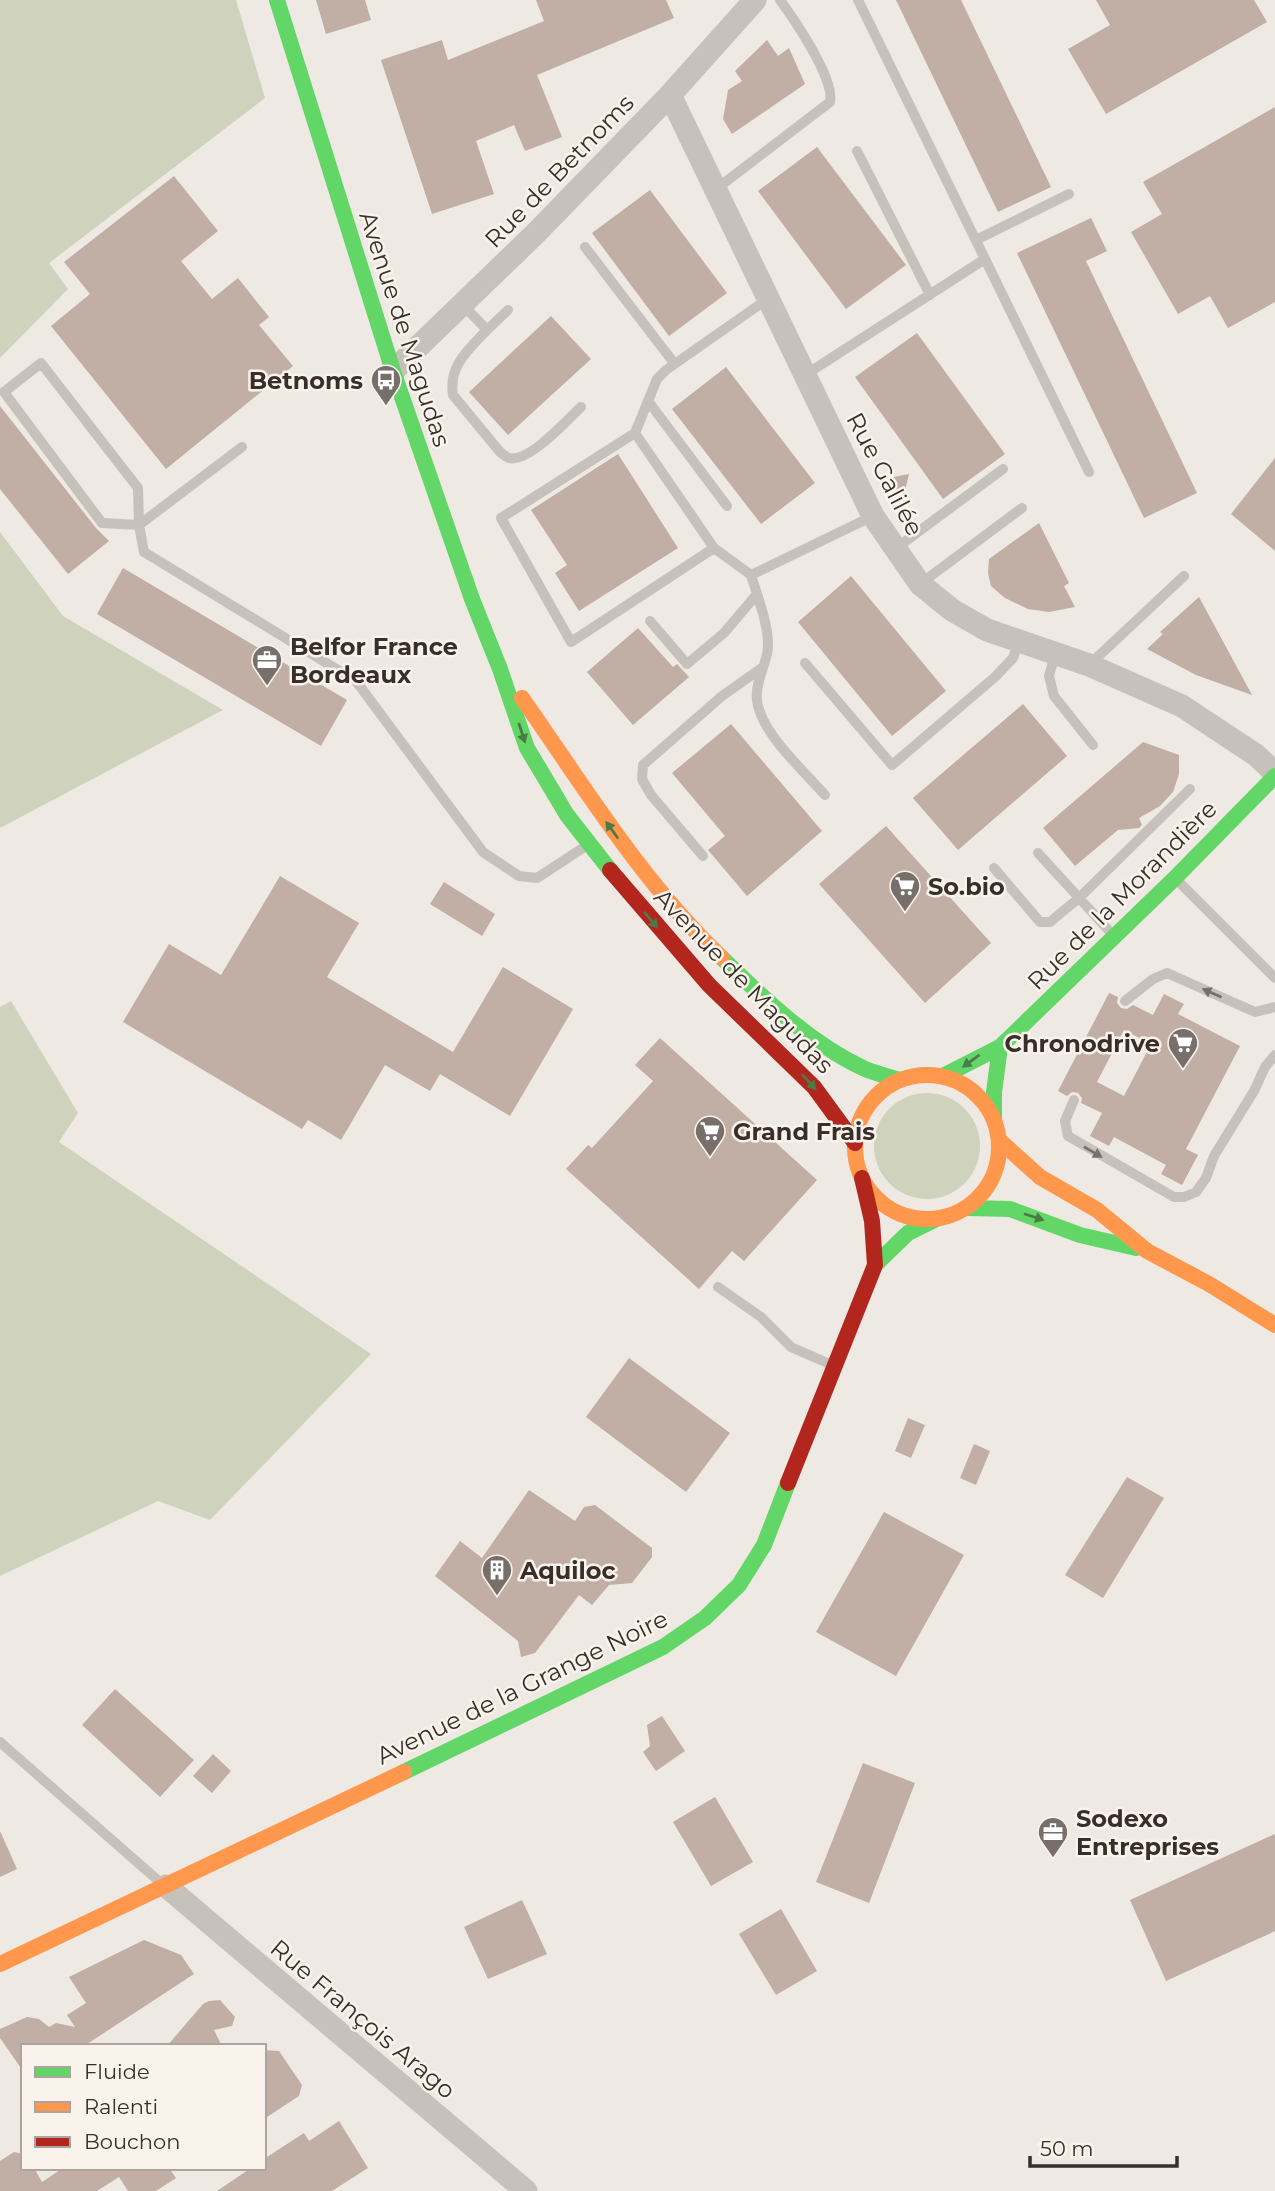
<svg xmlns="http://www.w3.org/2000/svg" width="1275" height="2191" font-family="Montserrat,sans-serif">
<rect width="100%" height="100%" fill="#eee9e3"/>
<path fill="#cfd3be" d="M0,0H236L265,98L49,263L68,289L0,358Z
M0,532L63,616L223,710L0,828Z
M11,1001L78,1113L59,1142L371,1354L210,1520L158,1501L0,1576V1007Z
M874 1146a53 53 0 1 1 106 0a53 53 0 1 1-106 0Z"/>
<path fill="#c1aea5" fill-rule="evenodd" d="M316,0H365L371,20L326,34Z
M536,0H666L674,18L537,75L562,137L525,151L514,125L476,141L494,194L432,214L381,60L442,40L448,60L544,21Z
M896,0H961L1051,187L998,212Z
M1096,0H1254L1267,22L1106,114L1068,49L1110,25Z
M767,40L778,56L789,48L805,84L732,134L723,119L728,90L742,81L735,71Z
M1275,107V302L1228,328L1210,296L1178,314L1131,232L1162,214L1143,182Z
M817,147L906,265L846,309L758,191Z
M174,176L218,231L181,261L212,299L238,278L269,317L259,325L293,366L166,469L51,326L90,294L64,262Z
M650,190L727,293L669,336L592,233Z
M1091,218L1107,251L1086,261L1197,493L1144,518L1017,253Z
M551,316L591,359L508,435L469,392Z
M917,333L1005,454L943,499L855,377Z
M726,367L815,483L761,524L672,409Z
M0,406L96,528L109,541L68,574L0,489Z
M618,454L678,548L579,611L555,573L567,565L531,510Z
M1275,458V551L1231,514Z
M909,474L905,491L898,494L892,491L890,484L894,477Z
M1039,523L1069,583L1064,586L1075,607L1049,612L1028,609L1005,598L991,586L988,573L989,559Z
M123,568L347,700L321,746L97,614Z
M851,576L946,691L892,736L798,622Z
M1199,597L1252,695L1196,675L1147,649L1163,634L1160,632Z
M638,628L673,667L677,664L689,677L633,725L587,672Z
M1023,704L1067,756L958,850L913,798Z
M731,724L822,831L747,896L708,850L725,836L672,773Z
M1143,742L1179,755V774L1173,792L1160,806L1139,818L1142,825L1139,828L1118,830L1075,866L1043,828Z
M886,826L991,943L925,1003L819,884Z
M280,876L359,923L327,977L453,1052L503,967L573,1009L510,1116L440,1074L430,1091L385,1065L341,1140L308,1120L302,1129L123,1022L169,944L221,975Z
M444,882L495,914L482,936L430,904Z
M1109,993L1118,997L1117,1003L1121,1008L1127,1009L1133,1005L1153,1015L1164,994L1184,1004L1178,1014L1240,1046L1186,1149L1198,1155L1182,1185L1161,1174L1166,1165L1114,1137L1109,1146L1090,1136L1102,1113L1081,1103L1082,1098L1078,1093L1072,1092L1067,1096L1058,1091ZM1124,1030L1151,1044L1124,1096L1097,1082Z
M660,1038L817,1180L744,1261L732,1251L699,1289L566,1169L588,1145L592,1148L653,1081L635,1065Z
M629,1358L730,1433L686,1492L586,1417Z
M908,1418L925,1425L911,1458L895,1451Z
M974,1444L990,1451L976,1485L960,1478Z
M1127,1477L1164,1498L1103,1598L1065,1575Z
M529,1490L575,1521L584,1507L595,1505L652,1548V1557L632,1583L609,1585L592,1605L579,1595L535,1653L521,1657L518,1641L435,1576L460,1541L482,1558Z
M884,1512L964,1555L896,1676L816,1632Z
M115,1689L194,1760L160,1797L82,1725Z
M662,1716L685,1751L656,1771L643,1752L650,1746L647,1725Z
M213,1754L231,1771L212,1793L193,1776Z
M863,1763L915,1783L869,1903L816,1882Z
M715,1797L753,1862L711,1886L673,1822Z
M0,1831L17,1869L0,1877Z
M1275,1834V1931L1166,1981L1130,1900Z
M522,1900L547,1954L488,1979L464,1927Z
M781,1909L817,1971L776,1995L739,1934Z
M144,1940L181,1955L194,1974L84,2046H23V2071L0,2038V2029L27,2017L39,2019L49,2027L56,2023L75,2027L67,2015L86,2003L69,1977Z
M220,2000L235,2017L232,2026L214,2030L222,2046H167L203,2004L209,2001Z
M264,2050L279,2051L302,2085L299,2096L264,2119Z
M339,2121L368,2168L332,2191H217L251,2168H264V2159L304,2133L309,2141Z
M14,2152L23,2154V2168H34L42,2182L63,2168H169L176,2178L156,2191H128L119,2177L97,2191H0V2161Z"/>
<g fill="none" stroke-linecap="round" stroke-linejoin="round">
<path stroke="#c7c1bc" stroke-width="10" d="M857,151L930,295
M715,190L830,102C835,79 794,19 780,0
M976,240L1069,194
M585,247L674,363
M985,259L1089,472
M769,298L666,370L657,379L635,433L714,548L751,575L873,516
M463,305L487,330C469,349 448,366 453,395L500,452C503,454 506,457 509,458C529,463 567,420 581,407
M487,330L508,310
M805,375L985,259L858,0
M648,401L727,506
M635,433L501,518L571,642L714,548
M242,447L139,525L102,523L4,392L41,363L138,488L139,525L144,552L356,681L483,852L519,876L537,878L586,846
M895,549L1003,469
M751,575C757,595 772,633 767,654C764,668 755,685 757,700C760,732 804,771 825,795
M920,584L1022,508
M650,621L687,664L724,633L757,594
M1055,654L1049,676L1054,696L1093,745
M805,663L892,765L995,677L1013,658L1019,641
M1089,665L1184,576
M1038,853L1112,934
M703,856L651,795L642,779L643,765L722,696L763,667
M994,868L1040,922H1050L1079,898L1190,789
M1178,881L1275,978
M1125,1001L1153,979L1167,973L1255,1012L1275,1007
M1074,1100L1065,1121L1068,1136L1174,1197H1184L1196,1192L1206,1178L1214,1156L1254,1091L1265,1067L1275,1055
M718,1287L761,1317L791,1347L832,1365
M0,1742L161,1883"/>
<path stroke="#c7c1bc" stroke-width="23" d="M670,95L873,516L920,584L952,610L987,630L1089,665L1182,706L1256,755L1275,773
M393,371L535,234L670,95L755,0
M166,1886L526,2191"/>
<path stroke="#63d668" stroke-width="16" d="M277,0L393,371L472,599L500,669L527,748L567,815L610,870
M722,958C764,999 810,1043 863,1068C874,1073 887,1076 899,1080
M943,1076L1000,1047L1175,878L1275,776
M994,1118V1092L1000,1047
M967,1208L1010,1209L1080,1235L1136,1248
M875,1265L908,1233L936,1219
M404,1772L663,1647L705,1618L739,1585L764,1545L788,1483"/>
<path stroke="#ff974d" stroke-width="16" d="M522,698C585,788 642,882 722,958
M855 1147a72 72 0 1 1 144 0a72 72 0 1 1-144 0Z
M1000,1141L1040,1177L1097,1210L1147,1251L1209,1284L1275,1325
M0,1964L404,1772"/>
<path stroke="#b3261e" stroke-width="16" d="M610,870L709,985L814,1087L855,1143
M788,1483L875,1265L872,1221L862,1178"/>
</g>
<defs><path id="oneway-solid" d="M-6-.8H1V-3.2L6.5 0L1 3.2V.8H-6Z" transform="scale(1.75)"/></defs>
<g fill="#4b7a46">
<use href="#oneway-solid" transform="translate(522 733) rotate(72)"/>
<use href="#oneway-solid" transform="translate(612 830) rotate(-126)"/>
<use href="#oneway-solid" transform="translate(651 920) rotate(50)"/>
<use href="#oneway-solid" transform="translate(971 1061) rotate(144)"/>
<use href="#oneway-solid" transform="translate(809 1082) rotate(48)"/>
<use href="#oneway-solid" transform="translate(1034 1217) rotate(18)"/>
</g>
<g fill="#78706c">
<use href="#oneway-solid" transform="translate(1212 993) rotate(-156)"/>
<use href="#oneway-solid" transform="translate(1093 1152) rotate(30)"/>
</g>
<defs>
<g id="bus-pin" transform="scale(1.575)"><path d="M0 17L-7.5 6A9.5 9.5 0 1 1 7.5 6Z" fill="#786f6b" stroke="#f9f3eb"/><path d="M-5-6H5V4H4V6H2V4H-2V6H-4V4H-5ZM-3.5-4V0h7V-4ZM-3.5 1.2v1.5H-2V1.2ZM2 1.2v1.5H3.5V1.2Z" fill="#fff"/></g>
<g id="office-pin" transform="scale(1.575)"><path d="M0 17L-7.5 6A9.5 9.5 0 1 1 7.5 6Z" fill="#786f6b" stroke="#f9f3eb"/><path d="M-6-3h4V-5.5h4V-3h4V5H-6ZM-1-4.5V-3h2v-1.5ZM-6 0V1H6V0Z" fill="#fff"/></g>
<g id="supermarket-pin" transform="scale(1.575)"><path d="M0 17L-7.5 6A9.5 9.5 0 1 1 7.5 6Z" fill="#786f6b" stroke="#f9f3eb"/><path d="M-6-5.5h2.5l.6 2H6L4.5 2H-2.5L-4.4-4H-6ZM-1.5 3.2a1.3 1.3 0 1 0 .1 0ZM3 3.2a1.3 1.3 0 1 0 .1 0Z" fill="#fff"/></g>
<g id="building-pin" transform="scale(1.575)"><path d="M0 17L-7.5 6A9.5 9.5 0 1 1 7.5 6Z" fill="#786f6b" stroke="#f9f3eb"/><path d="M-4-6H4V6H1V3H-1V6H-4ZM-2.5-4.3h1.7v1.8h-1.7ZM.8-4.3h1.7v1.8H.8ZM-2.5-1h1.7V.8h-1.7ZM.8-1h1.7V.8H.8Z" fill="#fff"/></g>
</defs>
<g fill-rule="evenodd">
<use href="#bus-pin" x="386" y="380"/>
<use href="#office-pin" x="267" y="660"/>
<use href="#supermarket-pin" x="905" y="886"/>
<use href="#supermarket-pin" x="1183" y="1043"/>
<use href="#supermarket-pin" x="710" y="1131"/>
<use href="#building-pin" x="497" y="1570"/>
<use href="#office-pin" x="1053" y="1832"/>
</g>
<g text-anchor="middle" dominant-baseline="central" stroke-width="5" stroke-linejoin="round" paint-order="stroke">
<g font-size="24" fill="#382e2a" stroke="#f9f3eb">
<text transform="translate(559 171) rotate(-46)">Rue de Betnoms</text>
<text transform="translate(405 329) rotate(72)">Avenue de Magudas</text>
<text transform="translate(885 474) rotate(62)">Rue Galilée</text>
<text transform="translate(1122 895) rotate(-45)">Rue de la Morandière</text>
<text transform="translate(744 981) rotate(46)">Avenue de Magudas</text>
<text transform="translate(522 1687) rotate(-26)">Avenue de la Grange Noire</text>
<text transform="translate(363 2019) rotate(40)">Rue François Arago</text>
</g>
<g font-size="24" font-weight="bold" fill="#382e2a" stroke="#f9f3eb" text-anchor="start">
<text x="363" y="380" text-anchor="end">Betnoms</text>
<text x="290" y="646">Belfor France<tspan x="290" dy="28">Bordeaux</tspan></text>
<text x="928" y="886">So.bio</text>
<text x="1160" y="1043" text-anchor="end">Chronodrive</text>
<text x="733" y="1131">Grand Frais</text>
<text x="520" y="1570">Aquiloc</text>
<text x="1076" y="1818">Sodexo<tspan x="1076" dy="28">Entreprises</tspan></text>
</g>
</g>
<rect x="21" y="2044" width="245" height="126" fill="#f9f3eb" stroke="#aca49e" stroke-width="2"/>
<rect x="35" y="2067" width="35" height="10" fill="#63d668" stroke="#aca49e" stroke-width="2"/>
<text x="84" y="2079" font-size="21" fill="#382e2a">Fluide</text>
<rect x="35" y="2102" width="35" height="10" fill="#ff974d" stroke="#aca49e" stroke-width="2"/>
<text x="84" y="2114" font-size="21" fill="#382e2a">Ralenti</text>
<rect x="35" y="2137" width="35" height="10" fill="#b3261e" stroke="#aca49e" stroke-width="2"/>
<text x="84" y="2149" font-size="21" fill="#382e2a">Bouchon</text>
<path d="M1030 2156v10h147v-10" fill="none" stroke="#382e2a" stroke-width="3.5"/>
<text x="1040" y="2156" font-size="21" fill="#382e2a" stroke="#f9f3eb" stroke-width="5" paint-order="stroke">50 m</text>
</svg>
